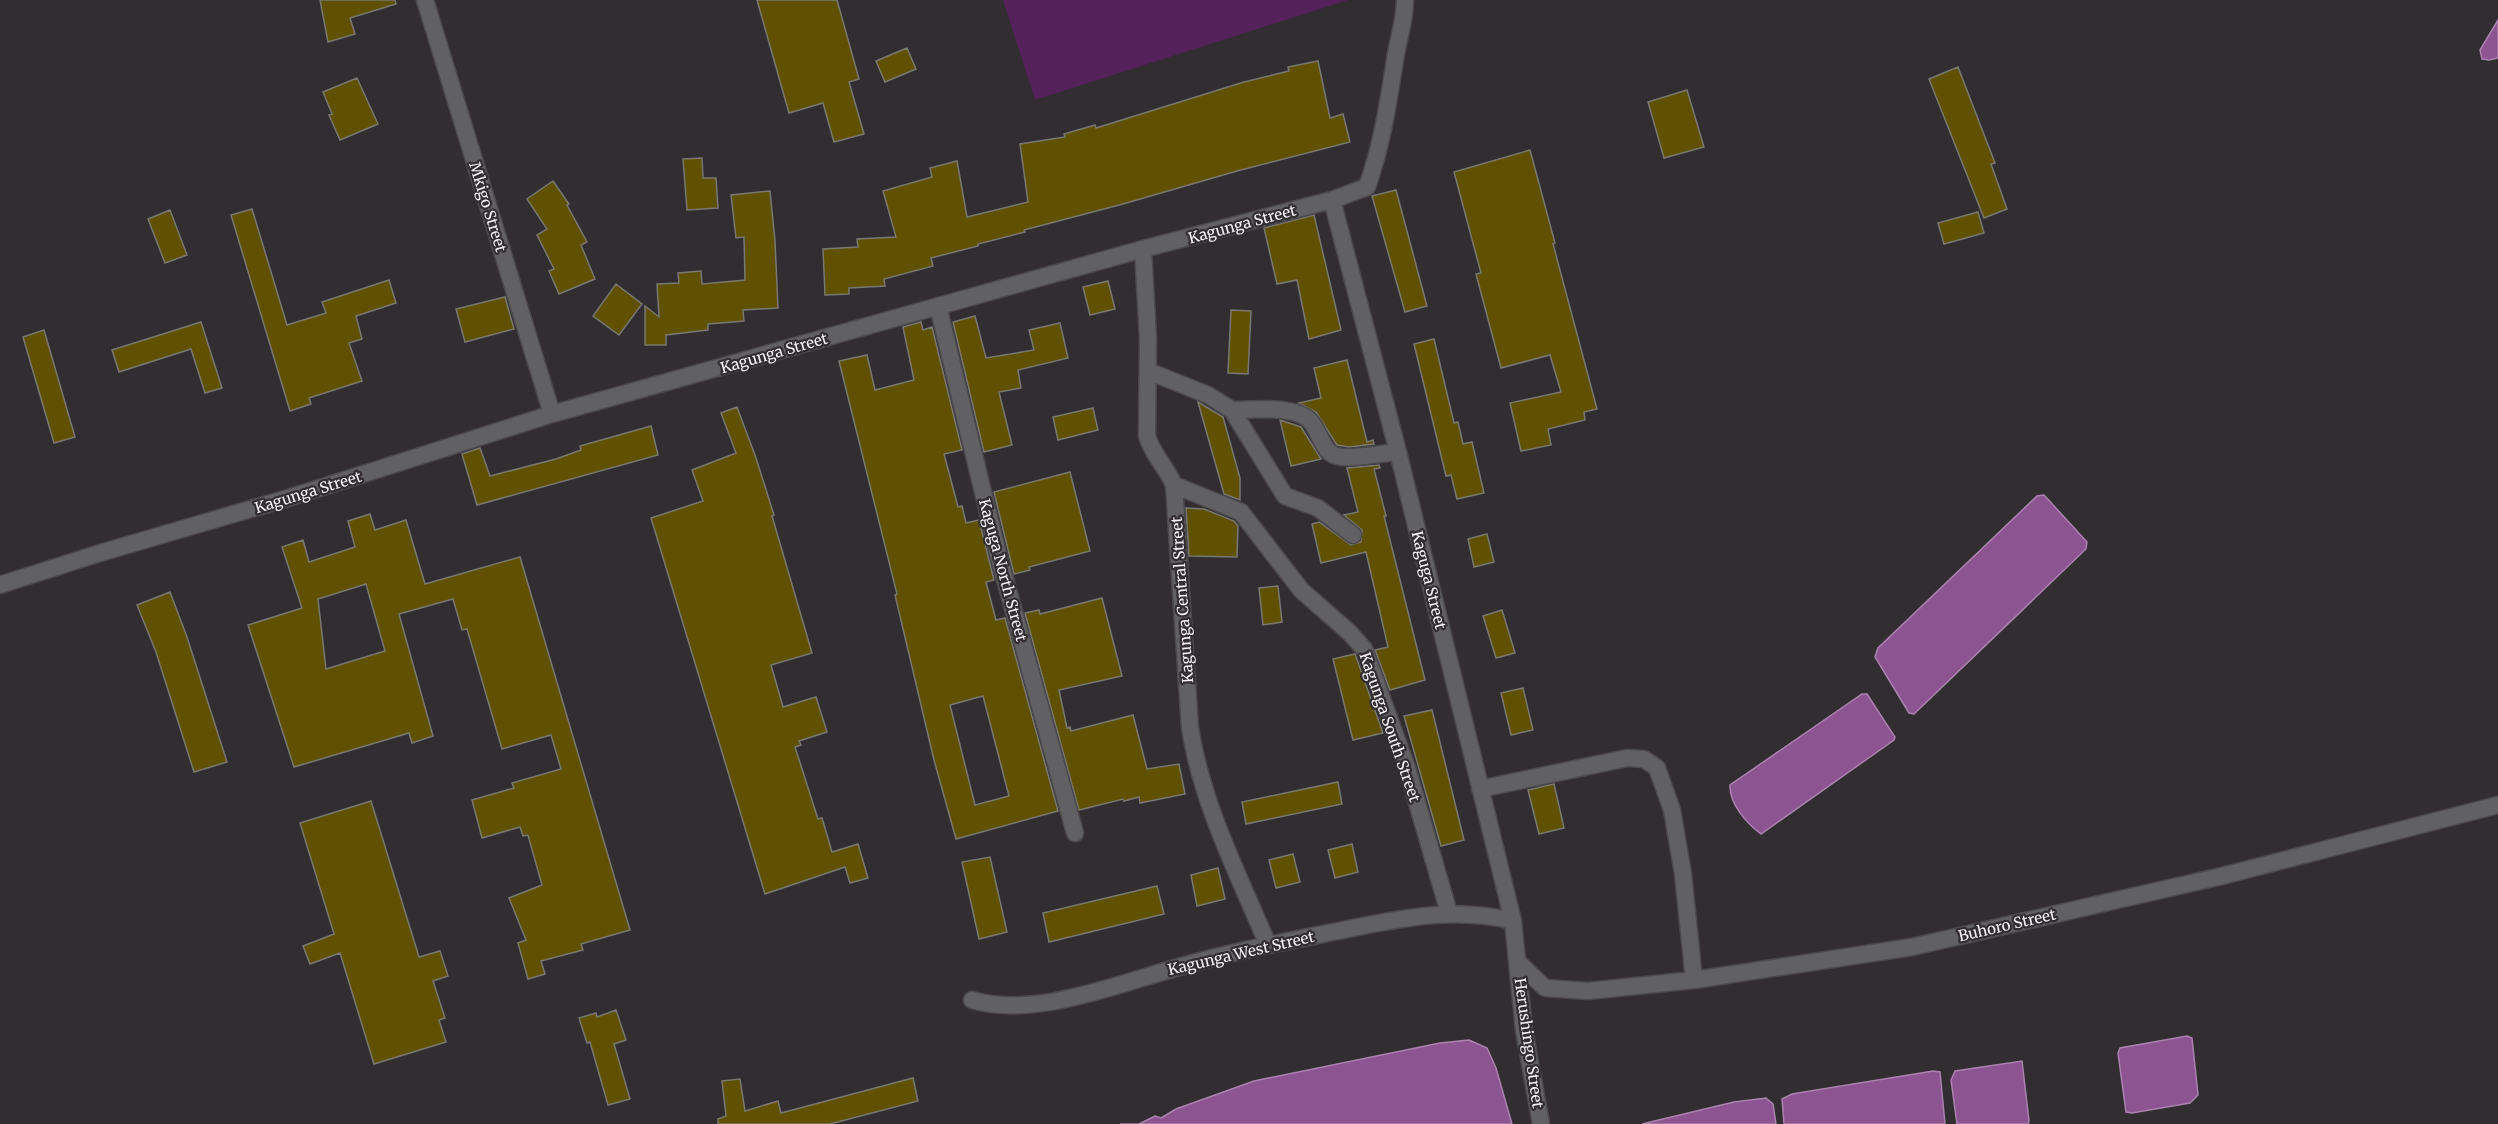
<svg xmlns="http://www.w3.org/2000/svg" width="2498" height="1124" font-family="Merriweather,serif">
<rect width="100%" height="100%" fill="#312d31"/>
<path fill="#55215b" d="M1003,0H1348L1035,100Z"/>
<path fill="#8c5491" stroke="#ab83af" stroke-width="1.5" d="M2498,20V58L2489,60L2482,59L2480,50Z
M2044,495L2087,542L2086,549L1914,714L1909,713L1875,657L1878,648L2037,496Z
M1862,694H1867L1895,737L1894,740L1761,834C1746,823 1729,803 1730,785Z
M2187,1036L2192,1038L2198,1095L2190,1103L2132,1113L2126,1112L2118,1053L2120,1048Z
M1469,1040L1487,1048L1496,1068L1512,1124H1120H1139L1155,1116L1161,1118L1176,1109L1254,1081L1440,1043Z
M2022,1061L2029,1121L2028,1124H1957L1951,1080L1955,1071Z
M1933,1071L1940,1072L1945,1124H1784L1782,1099L1792,1094Z
M1766,1098L1773,1104L1776,1124H1642L1734,1102Z"/>
<path fill="#5f5100" stroke="#797873" stroke-width="1.5" fill-rule="evenodd" d="M320,0H395L396,4L350,18L355,34L328,42Z
M757,0H837L859,79L849,82L864,134L834,142L823,103L789,113Z
M907,48L916,69L885,82L876,61Z
M1318,61L1330,118L1343,114L1350,142L1237,171L1123,204L1024,230L1025,232L978,244V246L931,258L933,266L884,279L885,286L849,288V294L825,295L823,249L858,247L857,239L896,237L883,191L932,177L930,168L957,161L967,217L1028,202L1020,144L1065,137L1064,134L1095,125L1096,128L1244,82L1289,71L1288,67Z
M1958,67L1995,163L1991,164L2007,209L1984,218L1929,79Z
M357,78L378,124L340,140L329,115L332,114L323,92Z
M1687,90L1704,147L1664,158L1648,102Z
M1530,150L1555,243L1553,244L1597,409L1584,412L1585,420L1548,429L1551,445L1521,451L1510,403L1561,392L1550,355L1501,368L1476,274L1481,273L1454,172Z
M702,158L703,178H716L718,208L687,210L683,159Z
M553,181L569,204L567,205L587,242L581,245L595,279L559,294L549,271L554,269L537,235L547,229L527,199Z
M1396,190L1427,306L1405,312L1372,196Z
M770,191L775,241L778,308L743,310L744,321L708,324V330L666,335V345H645V306L659,317L657,284L679,283L678,273L701,271L702,284L745,280L744,237L736,238L731,195Z
M252,209L287,325L326,313L322,302L389,280L396,303L356,316L362,339L349,343L362,381L309,398L311,404L290,411L231,215Z
M170,210L187,255L165,263L148,219Z
M1978,212L1984,233L1944,244L1938,223Z
M1314,215L1341,330L1309,339L1297,280L1277,284L1264,228Z
M1108,281L1115,309L1090,315L1083,287Z
M616,284L642,304L619,335L593,316Z
M505,297L514,329L465,342L456,309Z
M1231,310L1251,311L1248,374L1228,373Z
M975,316L986,358L1034,350L1029,330L1060,323L1068,358L1018,370L1021,388L999,392L1012,445L984,452L953,322Z
M201,322L222,388L205,393L191,349L119,372L112,350Z
M921,322L923,330L932,327L962,450L944,454L958,507L962,506L966,523L979,520L994,580L986,582L996,620L1005,618L1058,811L956,839L934,760L895,595L897,594L839,361L867,355L875,390L914,380L903,327ZM983,696L1009,796L975,805L950,705Z
M44,330L75,437L54,443L23,337Z
M1434,339L1454,423L1458,422L1463,444L1472,442L1484,493L1457,499L1451,475L1446,476L1414,344Z
M1347,360L1367,442L1373,440L1374,444L1349,447L1337,445L1316,412L1299,403L1321,398L1314,368Z
M1198,402L1223,417L1240,478V500L1224,494Z
M737,407L756,458L774,515L772,516L812,653L771,665L783,707L816,697L827,732L799,741L801,745L795,747L818,819L822,818L832,852L858,844L868,878L850,883L845,867L765,894L651,518L703,501L692,470L736,453L721,413Z
M1093,408L1098,430L1058,440L1053,417Z
M1280,420L1301,427L1321,459L1291,466Z
M651,426L658,455L477,505L462,454L480,448L490,476L556,459L581,450L580,446Z
M1379,465L1380,468L1374,469L1386,516H1384L1425,680L1390,690L1375,650L1388,647L1366,552L1321,563L1312,524L1319,522L1351,545L1361,542L1362,530L1344,515L1358,512L1347,468Z
M1070,472L1090,551L1029,567L1030,570L1014,574L994,492Z
M1186,508L1204,509L1234,521L1238,526L1237,557L1189,556Z
M370,514L375,530L406,520L425,584L520,557L630,930L581,944L583,950L541,961L545,974L528,979L518,943L526,940L509,898L542,885L528,835L523,836L520,827L482,838L472,800L514,788L512,783L561,769L551,735L502,749L467,629L462,630L453,599L399,614L433,736L412,743L409,733L294,767L248,625L302,608L282,547L303,540L309,562L355,547L348,521ZM366,584L385,651L326,669L318,599Z
M1487,534L1494,562L1474,567L1468,539Z
M1278,586L1282,622L1263,625L1259,588Z
M170,592L187,637L227,762L194,772L156,652L137,605Z
M1102,598L1122,676L1059,690L1067,728L1070,727L1071,731L1133,715L1147,769L1179,764L1185,794L1140,803L1139,797L1124,801L1123,799L1079,810L1025,613L1039,610L1040,614Z
M1502,610L1515,653L1496,658L1483,616Z
M1355,654L1383,733L1353,740L1333,659Z
M1523,688L1533,730L1511,735L1501,693Z
M1432,710L1464,840L1441,846L1404,716Z
M1338,782L1342,804L1246,824L1242,802Z
M1554,784L1564,828L1539,834L1528,790Z
M371,801L419,957L440,951L448,976L433,981L445,1018L439,1020L446,1042L374,1064L340,953L310,964L303,946L334,934L300,823Z
M1352,844L1358,872L1335,878L1328,850Z
M1293,854L1300,882L1276,888L1269,860Z
M990,857L1007,932L979,939L962,862Z
M1218,868L1225,899L1197,906L1191,875Z
M1157,886L1164,914L1049,942L1043,913Z
M616,1010L626,1040L614,1044L630,1099L608,1105L590,1042L587,1043L579,1018L596,1013L597,1017Z
M913,1078L918,1101L830,1124H718V1119L726,1116L722,1081L740,1079L745,1111L778,1101L781,1113Z"/>
<g fill="none" stroke-linecap="round" stroke-linejoin="round">
<g stroke="#4c494c" stroke-width="19">
<path id="minor" d="M425,0L552,414
M1332,200L1398,452L1513,921L1524,1030L1541,1124
M1143,249L1148,339L1147,436C1152,454 1167,468 1174,485L1190,728C1202,804 1238,874 1268,945
M938,306L998,554L1075,833
M1148,371L1208,395L1232,410L1285,496L1318,508L1353,535
M1232,410C1254,410 1282,406 1302,415C1320,422 1319,452 1337,456C1349,460 1384,453 1398,452
M1174,485L1241,512L1301,590L1350,633L1364,649L1407,768L1449,913
M0,585L100,553L285,499L552,414L1143,249L1332,200L1367,187C1382,145 1388,104 1395,60C1398,39 1405,21 1405,0
M1480,789L1627,758L1644,759L1657,768L1672,810L1683,874L1694,980
M1518,962L1545,988L1588,991L1694,980L1912,947L2222,876L2498,805
M972,1000C1032,1018 1113,986 1172,969C1222,954 1273,944 1323,934C1390,921 1446,905 1513,921"/>
</g>
<use href="#minor" stroke="#616062" stroke-width="16"/>
</g>
<g text-anchor="middle" dominant-baseline="central" stroke-width="4.5" stroke-linejoin="round" paint-order="stroke">
<g font-size="15" fill="#f4f2f4" stroke="#312d31">
<text transform="translate(488 207) rotate(73)">Mkigo Street</text>
<text transform="translate(1242 224) rotate(-15)">Kagunga Street</text>
<text transform="translate(774 353) rotate(-16)">Kagunga Street</text>
<text transform="translate(308 492) rotate(-17)">Kagunga Street</text>
<text transform="translate(1003 570) rotate(75)">Kaguga North Street</text>
<text transform="translate(1429 580) rotate(76)">Kaguga Street</text>
<text transform="translate(1182 600) rotate(-94)">Kagunga Central Street</text>
<text transform="translate(1390 727) rotate(71)">Kagunga South Street</text>
<text transform="translate(2007 925) rotate(-13)">Buhoro Street</text>
<text transform="translate(1241 953) rotate(-13)">Kagunga West Street</text>
<text transform="translate(1529 1043) rotate(82)">Herushingo Street</text>
</g>
</g>
</svg>
